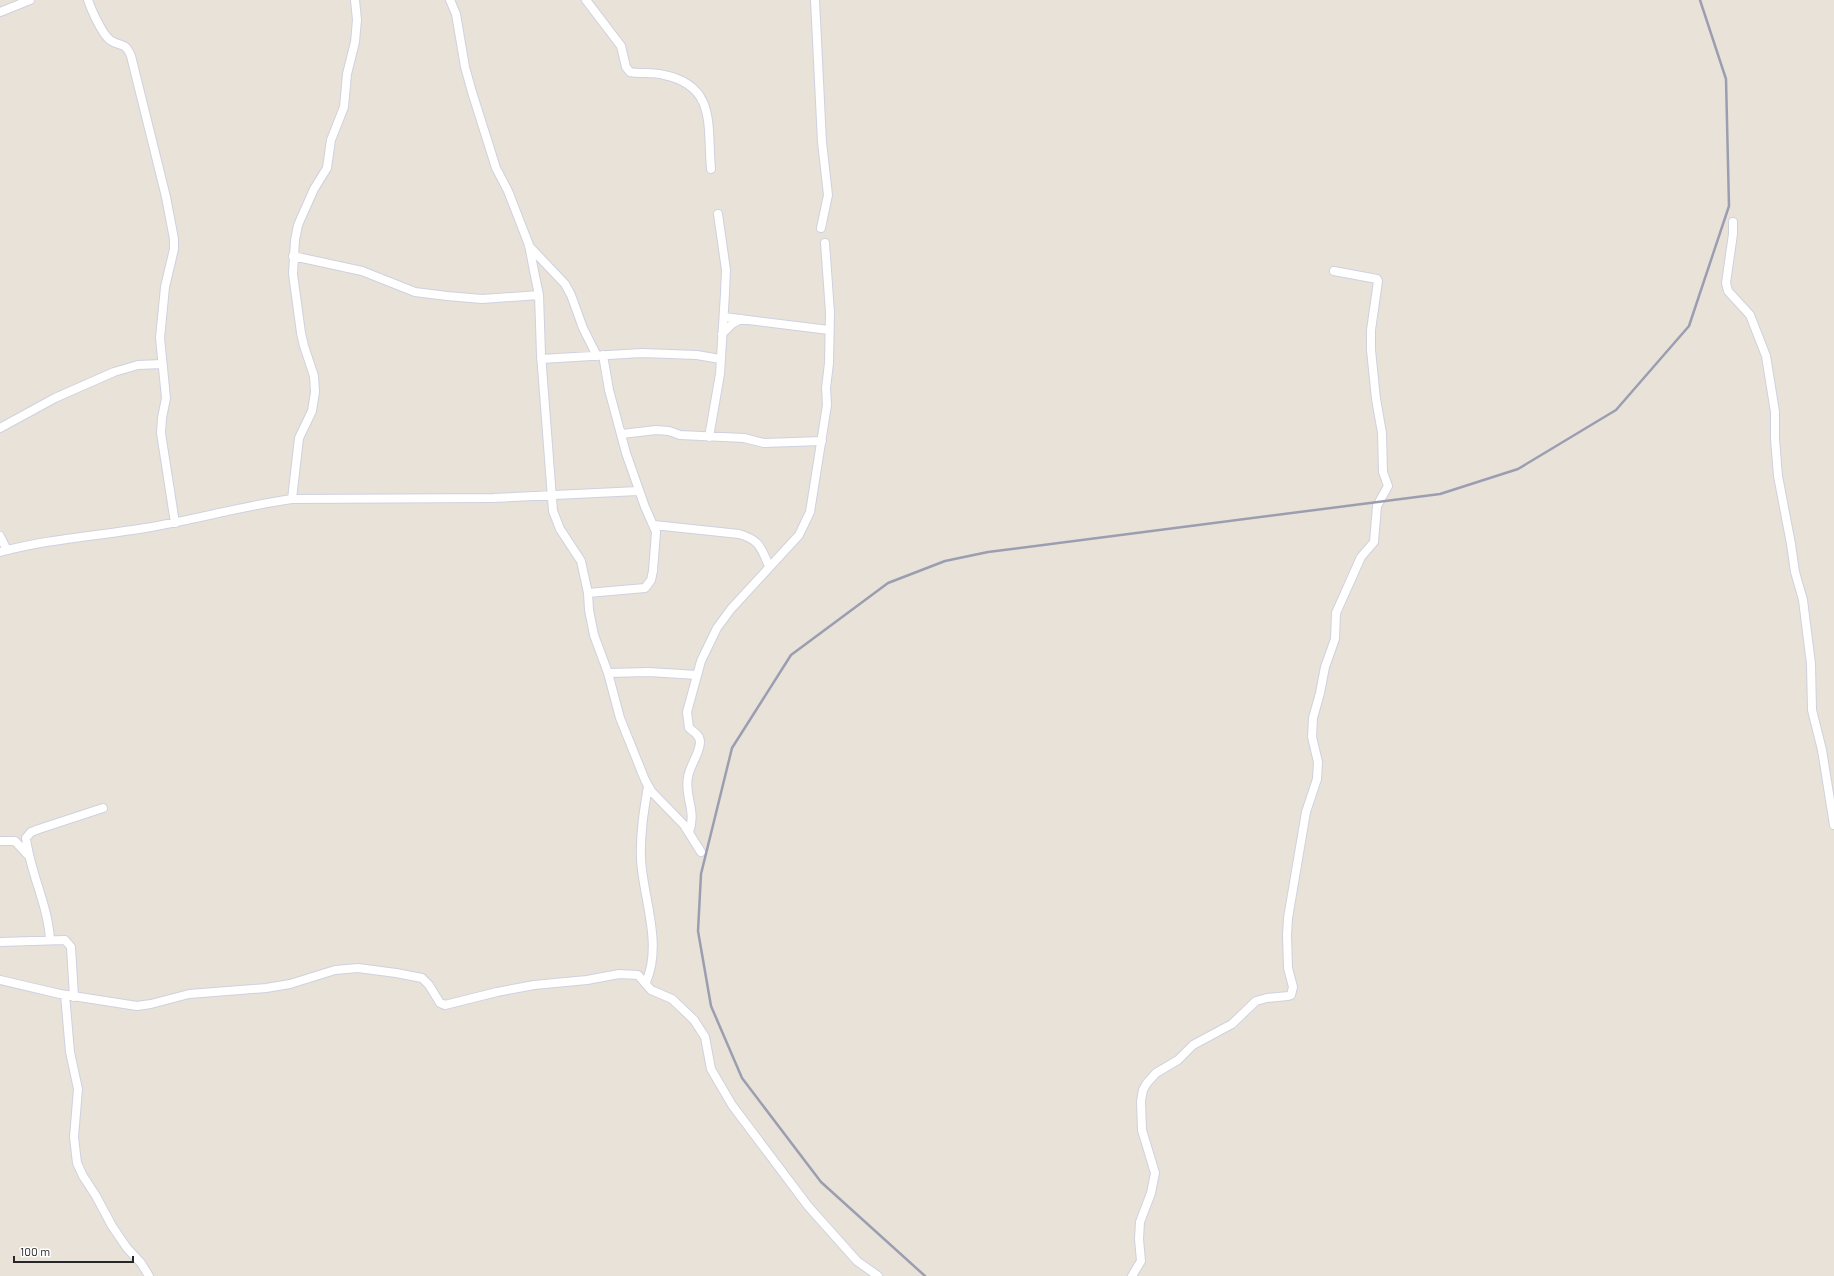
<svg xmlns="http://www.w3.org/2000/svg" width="1834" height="1276" font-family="Barlow,sans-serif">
<rect width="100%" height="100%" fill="#e9e2d8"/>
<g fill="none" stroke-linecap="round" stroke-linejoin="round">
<g stroke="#ced1e0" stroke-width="10">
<path id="street" d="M88,0C91,9 102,34 110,40C121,48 124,40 131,56L166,197L174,239V249L165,287L160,338L166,398L162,418L161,433L175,523
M450,0L456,14L465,67L472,92L496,168L508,191L529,245L535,276L539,295L541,354L553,511L560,529L581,561L588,593L589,610L594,635L608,673L620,718L645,780L651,791L684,825L701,852
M586,0L621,46L626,67L630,72C641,74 653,72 664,75C717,86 707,126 711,169
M815,0L822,142L828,195L821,228
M0,12L30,0
M1733,222V234L1726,283L1728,291L1750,315L1766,356L1775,412V439L1778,476L1791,544L1795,572L1803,600L1811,664L1812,710L1822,750L1834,825
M529,246L565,284L571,295L583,328L597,356
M293,256L362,271L415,292L447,296L482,299L539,295
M724,317L829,330
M722,334L732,324L741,319
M541,359L642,353L697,355L720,359
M0,428L55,398L114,372L138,365L162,364
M622,434L656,430L669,431L680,435L744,438L764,443L822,441
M709,437L720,374L725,293L726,270L718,214
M292,499L299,438L312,411L315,392L314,376L304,346L301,333L293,274L295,240L298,225L314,189L327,168L331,140L344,107L347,74L355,42L357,20L355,0
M654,525L739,534C760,540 761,548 769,566
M0,536L7,550
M0,552C47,539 97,536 145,528C194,520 242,506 292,499L493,498L638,491
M588,593L645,588L651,580L653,571L656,532L645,507L626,453L609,390L603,355
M608,673L649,672L697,675
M689,832C697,811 684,796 688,777C690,765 700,753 700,742C700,735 694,732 689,728L687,712L701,661L717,628L731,609L799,535L810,512L827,405L826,388L829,363L830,312L825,243
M0,841H15L27,854
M50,940C48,904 30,873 26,838L31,832L39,829L103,808
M0,942L65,940L71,947L74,997
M0,980L60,994L137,1006L151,1004L189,994L266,988L290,984L335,970L358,968L396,973L422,978L429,985L440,1003L445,1005L497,992L534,985L587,980L619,974L638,975L651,990L672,999L694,1020L705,1037L711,1069L732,1105L808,1206L857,1261L878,1276
M646,982C663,944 643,898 641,859C640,834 644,810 648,786
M65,995L70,1052L78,1089L74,1137L77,1163L83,1176L96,1196L112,1226L127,1248L141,1263L149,1276
M1132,1276L1141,1261L1139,1239L1140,1222L1151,1193L1155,1173L1142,1130L1141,1101L1143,1090L1147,1083L1156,1073L1178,1060L1193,1045L1232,1024L1256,1001L1267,998L1288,996L1291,995L1293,987L1288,968L1287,935L1288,918L1306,812L1317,779L1318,762L1312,737L1313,718L1320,693L1325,667L1335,639L1336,613L1361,557L1374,542L1377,506L1388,486L1383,472L1382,433L1376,399L1371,350V330L1378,281L1377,279L1334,271"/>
</g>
<use href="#street" stroke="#fff" stroke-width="8"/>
<path stroke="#9b9eb1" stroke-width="2.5" d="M925,1276L821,1182L742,1078L711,1006L698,931L701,874L732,748L791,655L888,583L945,561L988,552L1440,494L1518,469L1616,410L1689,326L1729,206L1726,79L1700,0"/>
</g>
<path d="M14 1256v6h119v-6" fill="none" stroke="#272727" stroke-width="2"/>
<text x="20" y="1256" font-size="12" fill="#272727" stroke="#ffffff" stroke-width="3" paint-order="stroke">100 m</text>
</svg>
